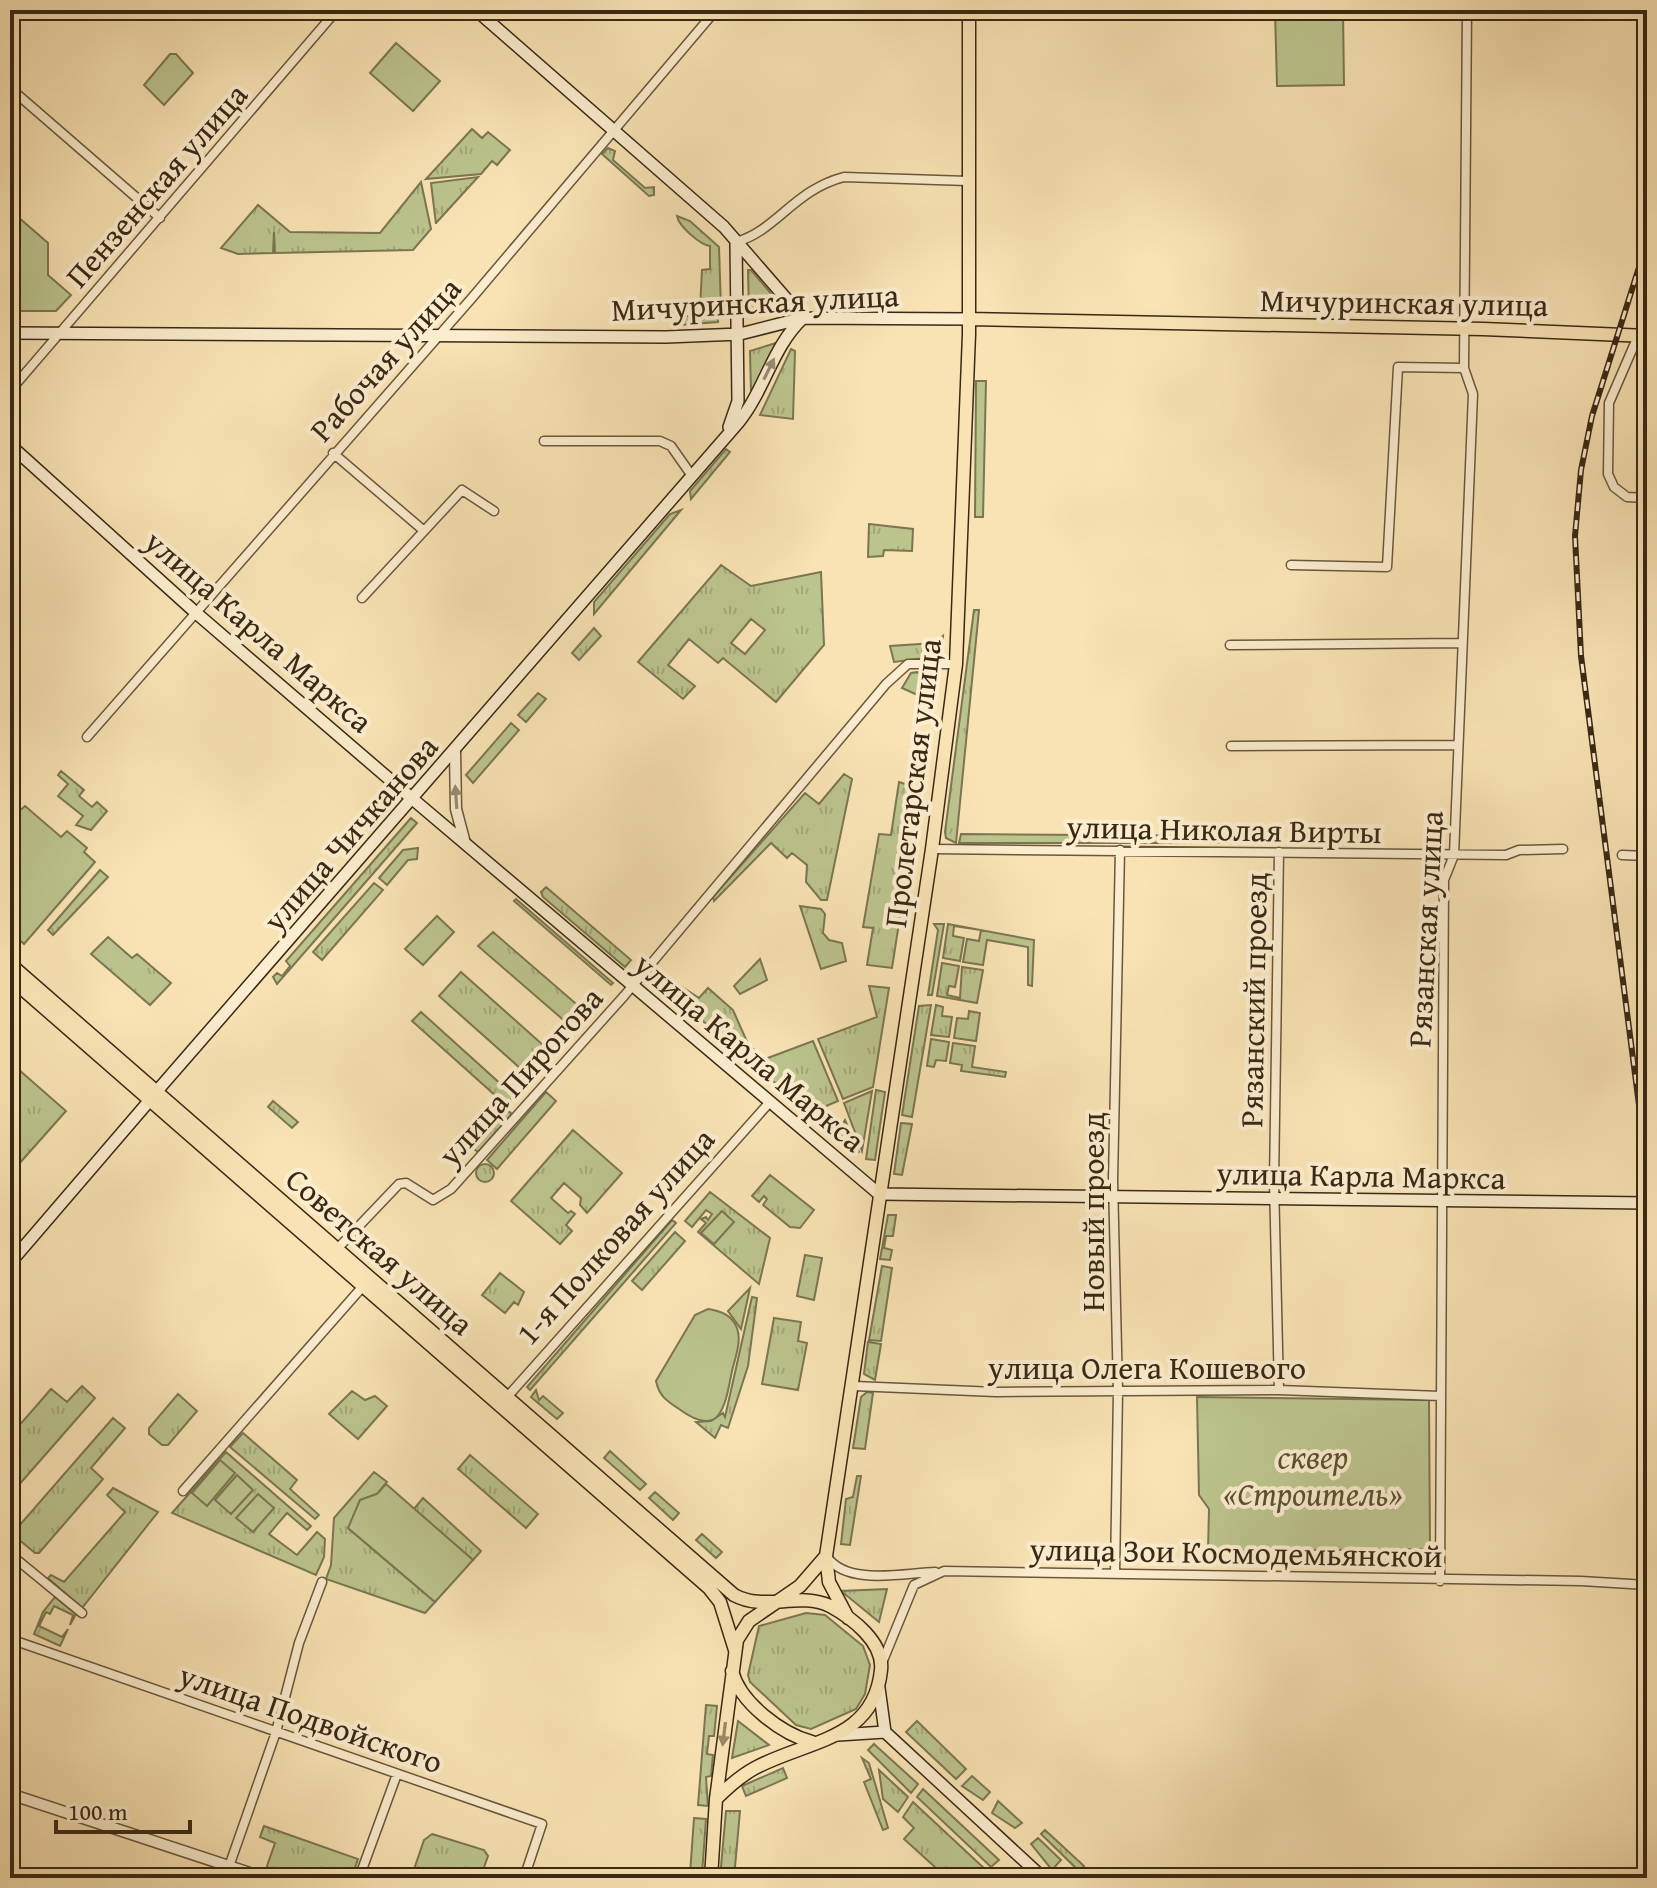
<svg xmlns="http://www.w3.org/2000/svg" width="1657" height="1888" font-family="'Gentium Book Plus',serif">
<defs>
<pattern id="grass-tufts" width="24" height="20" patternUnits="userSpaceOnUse" patternTransform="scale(2)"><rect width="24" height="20" fill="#bcc48e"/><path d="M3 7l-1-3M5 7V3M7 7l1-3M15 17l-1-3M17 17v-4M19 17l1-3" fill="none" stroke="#a2a87a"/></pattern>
<pattern id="forest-firs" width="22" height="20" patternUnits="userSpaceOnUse" patternTransform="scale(2)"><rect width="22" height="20" fill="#bcc48e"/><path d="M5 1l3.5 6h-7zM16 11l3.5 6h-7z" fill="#a2a87a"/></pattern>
</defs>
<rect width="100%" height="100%" fill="#f9e3b4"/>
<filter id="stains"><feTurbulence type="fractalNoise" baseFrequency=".0025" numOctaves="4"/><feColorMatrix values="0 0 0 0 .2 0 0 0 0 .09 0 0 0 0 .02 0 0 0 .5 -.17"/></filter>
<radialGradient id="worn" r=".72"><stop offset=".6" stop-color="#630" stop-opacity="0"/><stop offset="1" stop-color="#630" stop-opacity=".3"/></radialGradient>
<path fill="url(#grass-tufts)" stroke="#7b7652" stroke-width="2" fill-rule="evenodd" d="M472,129L482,138L488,132L510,150L497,165L492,161L481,174L426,179Z
M608,148L615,151L613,160L645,188L654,187V195L649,196L602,154Z
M478,177L436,223V224L431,183Z
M421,182L431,229L413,250L275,253L274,232L273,253L238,254L221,248L258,205L290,232L380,233Z
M677,216L690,221L719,247L721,308L717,312H674L679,308H700L702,270L710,269V246C701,245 679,227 677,216Z
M748,270H751L785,310L752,316L749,313Z
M673,316H718V322L680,325Z
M776,343L752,391L751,392L750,351Z
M791,349L795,351L793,419L760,415Z
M976,381H986L983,517H975Z
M726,449L730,452L691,499L690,491Z
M681,510L594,614V602L670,514Z
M869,524L913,529L912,551L884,550L883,556L868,557Z
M721,565L751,586L821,572L824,645L776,702L723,658L718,663L689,639L668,665L695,686L683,699L638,662ZM751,619L765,630L745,654L731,643Z
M974,610H979L956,843L946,838L945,832Z
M594,628L601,636L579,660L572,653Z
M943,636L941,656L894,662L890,646L935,643Z
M538,693L546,699L526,722L518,715Z
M511,723L519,730L473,783L466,775Z
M61,771L84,790L79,796L92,807L97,802L107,811L91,830L76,825L83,816L58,796L68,784L58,775Z
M844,774L852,779L827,900H821L806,882L807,865L792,853L787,858L771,843L714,901L713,897L805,793L819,804Z
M899,782L920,789L892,968L867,965L873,928L863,927L879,834L891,835Z
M411,818L417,823L277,984L273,977L277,973L282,976L290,966L286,961Z
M961,834L1228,836V843H959Z
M418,848L417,859L408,860L387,885L379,878L403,850Z
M100,870L108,877L53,935L48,930Z
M374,883L383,890L322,960L313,952Z
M546,887L631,960L625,967L543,897L541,892Z
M516,899L613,983L611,985L514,901Z
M800,906L821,909L825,914L823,933L829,940L842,943L846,961L821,969Z
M934,924H944L932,995H928L938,930Z
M948,924L1034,940L1032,986L1028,985V947L987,940L983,965L963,962L967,939L979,941L981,930L954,926L953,936L964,938L960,961L943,958Z
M493,932L589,1015L575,1030L478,946Z
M108,937L132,958L137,954L171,983L150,1005L91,954Z
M760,959L767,980L740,994L734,986Z
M942,963L959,966L955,987L949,986L947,995L960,998L962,967L983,970L977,1003L937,996Z
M653,968L699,998L708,988L733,1010L748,1044L765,1059L813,1041L838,1101L810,1113L648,974Z
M461,972L552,1053L530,1077L439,996Z
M869,986L889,988L873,1087L843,1099L818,1039L877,1017Z
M931,1005L912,1117L902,1115L919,1006Z
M936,1005L943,1007L942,1016L952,1017L949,1037L931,1035Z
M969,1011L980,1013L976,1041L954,1038L957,1018L968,1019Z
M421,1012L514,1096L506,1105L412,1021Z
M931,1039L949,1042L946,1061L936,1060L934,1067L927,1066Z
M953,1043L975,1046L972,1067L1006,1072L1005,1077L961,1071L962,1065L950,1063Z
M10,1062L66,1111L10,1174Z
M876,1090L885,1092L875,1160L866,1159Z
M872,1091L862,1151L844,1103Z
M546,1092L556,1101L497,1169L487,1160Z
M273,1101L298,1122L292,1128L268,1107Z
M506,1109L512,1114L478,1152L474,1149Z
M845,1120L859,1152L856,1154L835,1134Z
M901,1123L912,1124L902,1175L894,1174Z
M573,1130L622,1173L587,1213L580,1205L581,1198L564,1183L551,1198L568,1213L571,1211L575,1214L566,1225L572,1231L560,1244L511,1201Z
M476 1173a9 9 0 1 1 18 0a9 9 0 1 1-18 0Z
M770,1175L814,1210L800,1228L790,1227L763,1205L767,1199L764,1196L759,1202L752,1196Z
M710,1192L770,1238L759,1284L698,1232L706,1223L701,1219L706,1217L708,1220L712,1214L706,1210L692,1227L685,1221Z
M888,1215H896L893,1236H886L884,1248L892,1250L890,1260L880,1259Z
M672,1220L676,1223L530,1390L527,1387Z
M675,1232L685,1241L642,1290L632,1281Z
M805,1255L822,1258L814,1300L797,1296Z
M882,1266L892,1268L881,1341L869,1340Z
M500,1273L524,1292L518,1305L514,1302L505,1313L482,1295Z
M750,1288L741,1329L728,1311Z
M752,1297L757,1298L748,1366L728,1428L721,1425L715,1438L696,1422L711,1421L723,1413L725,1417Z
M774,1318L801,1322L798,1341L807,1343L798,1390L762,1384Z
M868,1342L881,1344L875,1380L864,1374Z
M82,1386L95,1398L10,1495V1436L51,1389L67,1402Z
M536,1390L539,1400L543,1396L563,1413L557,1419L531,1397Z
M352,1391L365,1400L375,1396L387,1406L358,1439L329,1414Z
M867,1392L873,1393L865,1449L853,1448L861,1397Z
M178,1394L197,1411L168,1445H162L149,1434V1428Z
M113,1418L125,1428L91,1468L103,1479L39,1553H35L12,1534Z
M243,1433L297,1480L290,1489L319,1515L315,1519L230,1447Z
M610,1451L646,1484L640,1490L604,1458Z
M226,1452L311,1526L307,1530L287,1513L269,1534L297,1555L317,1532L325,1539L324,1557L316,1575L172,1513Z
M470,1455L538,1514L526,1528L458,1469Z
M374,1472L387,1482L377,1494L360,1500L349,1529L435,1602L425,1613L326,1579L331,1565L334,1518Z
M857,1476H861L850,1545L841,1544L846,1499L853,1497Z
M113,1488L158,1512L82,1608L48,1578L51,1575L64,1582L125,1512L107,1495Z
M655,1492L679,1513L673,1520L649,1498Z
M423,1498L481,1551L473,1560L414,1509Z
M702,1534L722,1552L716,1558L696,1540Z
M887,1589L879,1622L841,1591Z
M55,1597L76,1614L70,1625L73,1615L54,1606L50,1614L46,1612L39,1626L62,1637L68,1629L60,1646L34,1634L43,1612Z
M806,1613L825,1615L863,1646L870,1665L865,1694L856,1709L811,1729L796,1725L750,1682L748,1675L759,1626Z
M706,1705L717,1706L714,1736H709L707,1754L713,1755L711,1776L706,1777L708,1806L698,1805Z
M738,1721L769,1745L732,1758Z
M917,1721L966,1769L956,1779L906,1732Z
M874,1744L918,1784L911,1793L868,1750Z
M862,1758L869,1763L888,1828L883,1830L864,1782L871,1779Z
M783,1768L787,1778L746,1796L742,1786Z
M879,1770L908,1797L898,1812L883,1799Z
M972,1776L990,1792L983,1800L962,1786Z
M923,1789L999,1860L991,1867L917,1797Z
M998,1801L1022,1823L1015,1828L992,1813Z
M913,1802L986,1870L971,1878H947L904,1839L914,1828L903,1817Z
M726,1811H740L734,1878H720Z
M694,1818L706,1819L702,1874H690Z
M264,1826L358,1859L352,1876L334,1870L330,1878H288L270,1872L267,1866L275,1843L260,1837Z
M1045,1830L1084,1866L1079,1871L1041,1834Z
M432,1834L484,1850L488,1856L481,1876L484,1878H411L424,1840Z
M1038,1838L1061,1860L1052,1870L1031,1844Z"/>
<path fill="url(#forest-firs)" stroke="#7b7652" stroke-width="2" d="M917,672L938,677L933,702L902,688L911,673Z"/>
<path fill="#bcc48e" stroke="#7b7652" stroke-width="2" d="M1275,10H1343L1344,85L1277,86Z
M396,43L440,81L413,111L370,73Z
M170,54H176L193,73L164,105L144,85Z
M10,210L48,243V275L71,295L56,311H10Z
M25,806L61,837L67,831L87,848L84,852L95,862L24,944L10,931V819Z
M437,916L454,932L423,965L405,949Z
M722,1211L734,1222L714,1244L701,1233Z
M708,1309C721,1311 732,1315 737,1328C742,1341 735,1358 732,1371C725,1406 721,1440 679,1409C667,1401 659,1396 656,1381L695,1315Z
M1197,1397L1429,1400L1430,1549L1208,1551L1209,1509L1199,1495Z
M220,1460L235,1473L207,1506L192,1493Z
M237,1475L253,1490L231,1514L215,1500Z
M386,1484L473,1560L435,1602L348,1528L360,1500L377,1494Z
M258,1494L274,1508L253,1532L236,1518Z"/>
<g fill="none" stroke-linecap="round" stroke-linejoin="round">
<g stroke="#6a573d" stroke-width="11">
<path id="minor" d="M10,13L13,10
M10,88L160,218
M736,242C776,231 794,190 844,177L968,181
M1638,336L1609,403L1608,474L1614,487L1627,497L1647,498
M10,391L337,10
M544,441H660L671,446L692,476
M333,453L423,530
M1291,565L1387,567L1398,367L1464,368
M362,598L462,490L494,511
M1230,645L1460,643
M87,737L471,299L716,10
M1231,746L1457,745
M932,849L1506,855L1519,850L1563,849
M1622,855L1647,856
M338,1248L399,1184L406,1183L433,1200L451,1189L624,996L886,684L908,664H956
M854,1386L996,1392L1279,1390L1440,1396
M1279,1390L1274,1182L1279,852
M508,1396L769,1103
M183,1491L364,1285
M10,1554L82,1613
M827,1557C848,1586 903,1573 935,1572
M1115,1573L1118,1391L1113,1180L1120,850
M1440,1581L1444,880L1454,855L1473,394L1464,368L1467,10
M10,1639L542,1824L524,1878
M882,1663L914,1585L944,1571L1581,1581L1647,1585
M10,1807L14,1795
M225,1878L276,1732L299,1643L322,1582
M359,1878L397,1774"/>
</g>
<g stroke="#6a573d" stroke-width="13">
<path id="tertiary" d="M455,751L456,809L465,843
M10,1794L265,1878"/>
</g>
<g stroke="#3a2815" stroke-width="14">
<path id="secondary" d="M476,10L724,227L803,318
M10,333L666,337L740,334L803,318L969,319
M729,427L738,401L736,242
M10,445L195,612L402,790L879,1194L1647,1203
M157,1091L738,423C765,390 772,347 803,318
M10,1263L150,1100
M879,1688L885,1732
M885,1732L1043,1878
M838,1735L885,1732"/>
</g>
<g stroke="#3a2815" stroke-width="15">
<path id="primary" d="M969,319L1483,329L1647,336
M10,964L734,1595C765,1612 798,1591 830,1606C852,1618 884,1642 881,1670C874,1741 807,1740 755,1768C740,1776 728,1787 716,1799
M10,978L709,1588L720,1602L735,1650
M848,1618L829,1582L826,1556L932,849L956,664L969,334V10
M732,1671C740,1703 782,1734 812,1742
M711,1878L716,1799L737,1640L749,1621L800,1586L826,1556"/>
</g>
<use href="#minor" stroke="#fbedce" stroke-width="8"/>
<use href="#tertiary" stroke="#fbedce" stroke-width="10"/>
<use href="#secondary" stroke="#fbedce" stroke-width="11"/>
<use href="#primary" stroke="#f9e3b4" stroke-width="12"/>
<g stroke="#3a2815" stroke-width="6">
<path id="rail" d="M1647,242L1592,416L1581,470L1575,536L1581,656L1647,1167"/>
</g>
<use href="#rail" stroke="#fbedce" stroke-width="3" stroke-dasharray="9" stroke-linecap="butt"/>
</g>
<defs><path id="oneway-solid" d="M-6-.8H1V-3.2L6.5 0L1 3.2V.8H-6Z" transform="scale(2)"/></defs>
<g fill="#9a8a72">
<use href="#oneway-solid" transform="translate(769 369) rotate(-64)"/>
<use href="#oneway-solid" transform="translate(456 797) rotate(-94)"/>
</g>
<use fill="#9a8664" href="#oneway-solid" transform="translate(724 1734) rotate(97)"/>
<g text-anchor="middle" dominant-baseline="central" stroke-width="8" stroke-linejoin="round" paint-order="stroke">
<g font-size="32" fill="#3a2815" stroke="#fbedce">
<text transform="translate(156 185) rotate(-49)">Пензенская улица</text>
<text transform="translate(755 302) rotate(-3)">Мичуринская улица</text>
<text transform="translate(1404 302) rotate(1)">Мичуринская улица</text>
<text transform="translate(385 359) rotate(-48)">Рабочая улица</text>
<text transform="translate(259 631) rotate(41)">улица Карла Маркса</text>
<text transform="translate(912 783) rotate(-83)">Пролетарская улица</text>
<text transform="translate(1224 829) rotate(1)">улица Николая Вирты</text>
<text transform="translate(350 833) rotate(-49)">улица Чичканова</text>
<text transform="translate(1425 929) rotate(-87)">Рязанская улица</text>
<text transform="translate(1253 1000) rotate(-89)">Рязанский проезд</text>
<text transform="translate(750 1052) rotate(40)">улица Карла Маркса</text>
<text transform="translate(520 1076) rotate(-48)">улица Пирогова</text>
<text transform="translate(1361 1175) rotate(1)">улица Карла Маркса</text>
<text transform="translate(1092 1212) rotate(-90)">Новый проезд</text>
<text transform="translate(615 1236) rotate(-48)">1-я Полковая улица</text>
<text transform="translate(380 1251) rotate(41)">Советская улица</text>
<text x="1147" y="1367">улица Олега Кошевого</text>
<text transform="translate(1236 1552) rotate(1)">улица Зои Космодемьянской</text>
<text transform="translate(311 1718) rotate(19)">улица Подвойского</text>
</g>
<g font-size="32" font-style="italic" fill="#5a4f33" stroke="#fbedce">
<text x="1313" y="1456">сквер<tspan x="1313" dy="37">«Строитель»</tspan></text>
</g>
</g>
<rect width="1657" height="1888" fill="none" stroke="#f9e3b4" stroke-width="40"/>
<rect x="12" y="12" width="1633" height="1864" fill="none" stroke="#3a2815" stroke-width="4"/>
<rect x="20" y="20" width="1617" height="1848" fill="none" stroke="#3a2815" stroke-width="2"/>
<path d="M56 1820v12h134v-12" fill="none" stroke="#3a2815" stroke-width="4"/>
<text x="68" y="1820" font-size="24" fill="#3a2815" stroke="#fbedce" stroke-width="6" paint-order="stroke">100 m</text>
<rect width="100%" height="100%" filter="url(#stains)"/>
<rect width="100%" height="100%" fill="url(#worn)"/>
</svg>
